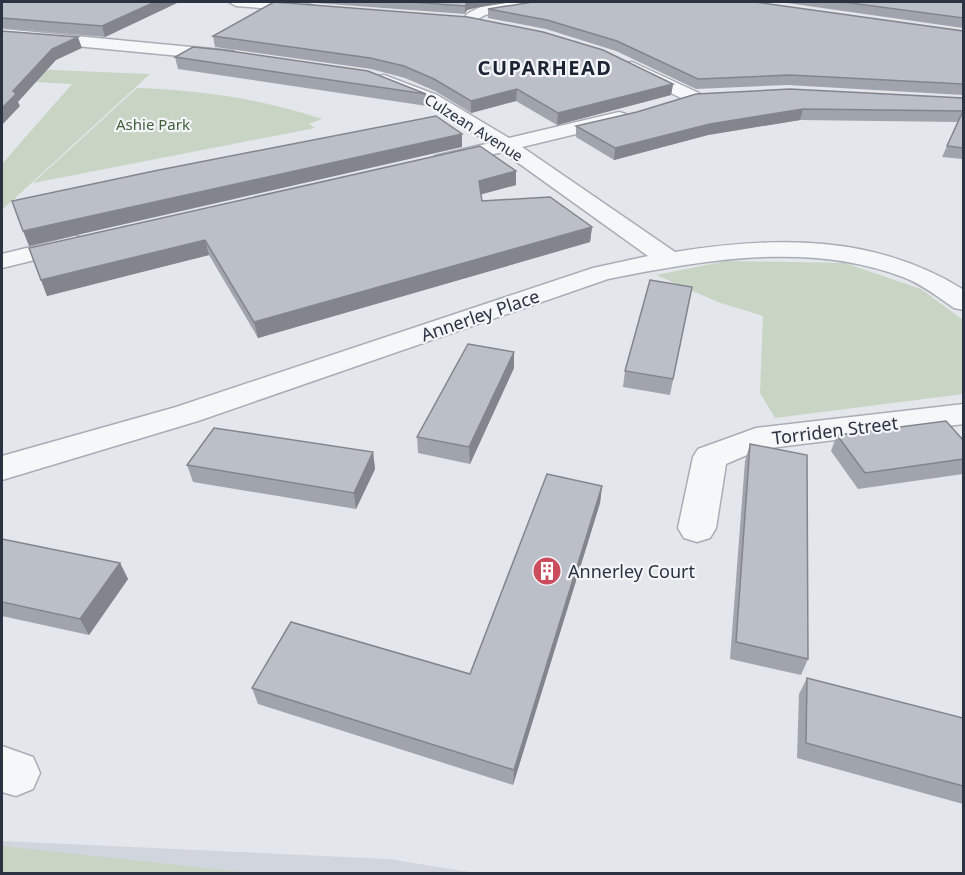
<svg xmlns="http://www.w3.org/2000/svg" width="965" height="875" font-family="'Noto Sans',sans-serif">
<rect width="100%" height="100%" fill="#e3e6eb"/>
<path fill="#d1d5dd" d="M2,841L388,859L476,873L2,874Z"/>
<path fill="#c8d4c4" d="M2,68L150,74L2,210V164L72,84L2,80Z
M137,88C199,90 263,99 322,119L309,124L315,128L33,183Z
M726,261L845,263L921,289L963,320V394L775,418L760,393L763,316L718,302L656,275Z
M2,846L252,873H2Z"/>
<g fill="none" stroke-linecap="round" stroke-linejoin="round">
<g stroke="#a8adb5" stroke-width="3">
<path id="minor" d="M229,2C245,0 309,0 319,8L312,12L236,6Z
M518,2H550L543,6L485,15L468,25L461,21C474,3 498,4 518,2Z
M2,29L233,51L241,56L233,61L2,39Z
M632,62L699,93L702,97L699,101H687L626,71L624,67L626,63Z
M384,75L437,95L509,138L619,112L626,114L628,118L626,122L522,147L675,252C776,236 874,234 964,290V310L954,308C938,297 922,284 903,277C809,241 704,260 608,279L198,421L2,480V456L176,407L593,268L648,256L503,152L442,166L435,164L432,160L435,156L490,143L424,103L378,84L375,80L378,76Z
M75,236L84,238L87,243L84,248L2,268V254Z
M964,404V424L761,449L726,464L716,528L710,538L697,542L684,538L678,528L693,457L698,449L756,428Z
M2,746L33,757L40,773L33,789L16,796L2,792Z"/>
</g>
<use href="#minor" fill="#f6f7f9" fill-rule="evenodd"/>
</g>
<path fill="#a0a4ac" d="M2,2H179L105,37L2,28Z
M302,2H511L474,8L467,10L465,14Z
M780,2H963V28Z
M488,9L963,31V95L787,85L696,89L616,51L546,29L488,18Z
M213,36L673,84L671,95L557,125L516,101L471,113L435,91L405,78L371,69L215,47Z
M175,57L426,94L427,106L178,69Z
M963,98V159L942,157L958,122L800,120L708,135L614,160L576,137V126Z
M516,171V185L481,194L482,201L592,227L590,242L258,338L209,255L47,296L29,248Z
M692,287L670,395L623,387L625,371Z
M514,352V368L470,464L418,453L417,437Z
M837,435L963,440V474L858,489L831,451Z
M750,444L808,659L801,675L730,659L745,461Z
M373,452L375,469L356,509L193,482L187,465Z
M602,486L600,503L513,785L258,704L252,688L470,674Z
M2,539L120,563L128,579L89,635L2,616Z
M807,678L963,718V804L797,758L799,694Z"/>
<path fill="#82868c" d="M155,2H179L105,37L102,26Z
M467,2H511L474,8L467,10L465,14V6Z
M78,37L82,48L56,60L18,102L20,106L2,125V108L13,91L52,49Z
M673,84L671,95L557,125L558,113Z
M517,89L516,101L471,113V101Z
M803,109L800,120L708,135L614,160L615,148L710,124Z
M462,134V147L29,246L23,231Z
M516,171V185L479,195V181Z
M592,227L590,242L258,338L254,322Z
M205,240L209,255L47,296L41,280Z
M514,352V368L470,464L469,447Z
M373,452L375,469L356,509L354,493Z
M602,486L600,503L513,785L514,770Z
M120,563L128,579L89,635L80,619Z"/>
<path fill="#babfc8" stroke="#82868c" stroke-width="1.5" d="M2,2H155L102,26L2,18Z
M274,2L468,17L543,32L603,50L673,84L558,113L517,89L471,101L434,79L404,66L370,58L213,36Z
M410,2H467L465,6Z
M533,2H755L963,31V84L790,75L698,79L617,41L547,20L488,9Z
M843,2H963V18Z
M2,31L78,37L52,49L13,91L16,94L2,108Z
M193,47L223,50L368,71L426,94L175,57Z
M790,89L963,98V148L947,146L963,111L803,109L710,124L615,148L576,126L637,112L696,94Z
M436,116L462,134L23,231L12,201L154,171Z
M480,146L516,171L479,181L482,201L550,197L592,227L254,322L205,240L41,280L29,248Z
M650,280L692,287L673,379L625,371Z
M468,344L514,352L469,447L417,437Z
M946,421L963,440V459L865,473L837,435Z
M214,428L373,452L354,493L187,465Z
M750,444L807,455L808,659L736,642Z
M547,474L602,486L514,770L252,688L291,622L470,674Z
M2,539L120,563L80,619L2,602Z
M807,678L963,718V786L806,743Z"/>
<defs>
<g id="building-disc" transform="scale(1.5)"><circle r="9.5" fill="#cb4d5d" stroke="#f3f5f8"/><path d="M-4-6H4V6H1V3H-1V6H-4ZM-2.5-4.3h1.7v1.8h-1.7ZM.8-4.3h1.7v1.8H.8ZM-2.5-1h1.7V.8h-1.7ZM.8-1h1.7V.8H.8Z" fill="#fff"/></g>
</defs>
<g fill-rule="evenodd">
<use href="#building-disc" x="547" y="571"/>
</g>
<g text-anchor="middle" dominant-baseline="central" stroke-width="4.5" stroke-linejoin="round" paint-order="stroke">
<g font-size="15" fill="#3f5e39" stroke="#f3f5f8">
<text x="153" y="124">Ashie Park</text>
</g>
<g font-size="15" fill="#2b3343" stroke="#f3f5f8">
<text transform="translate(474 127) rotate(32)">Culzean Avenue</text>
</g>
<g font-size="18" fill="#2b3343" stroke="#f3f5f8">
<text transform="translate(480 315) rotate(-19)">Annerley Place</text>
<text transform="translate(835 430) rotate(-7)">Torriden Street</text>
</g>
<g font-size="18" fill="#2b3343" stroke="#f3f5f8" text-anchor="start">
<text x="568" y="571">Annerley Court</text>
</g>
<g font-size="20" font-weight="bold" letter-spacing="1.5" fill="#1d2434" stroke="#f3f5f8">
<text x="545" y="67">CUPARHEAD</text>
</g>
</g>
<rect width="965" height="875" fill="none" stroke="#2b3343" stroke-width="6"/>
</svg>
